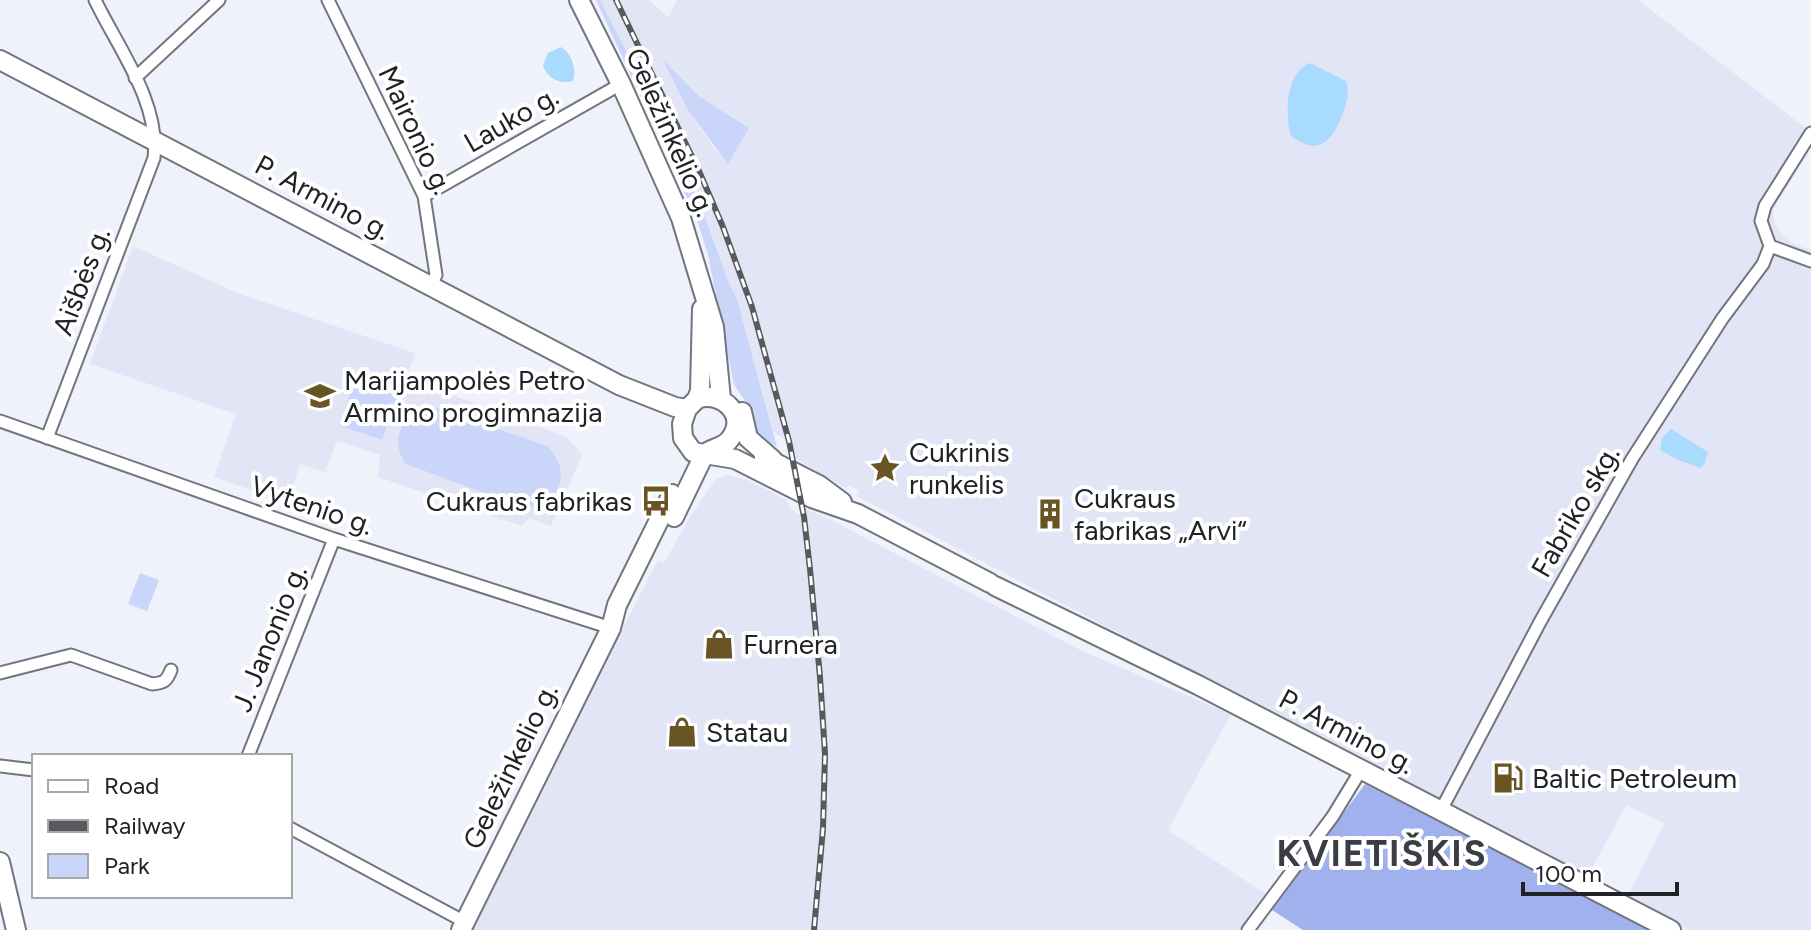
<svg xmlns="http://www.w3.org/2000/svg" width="1811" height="930" font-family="Figtree,sans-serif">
<rect width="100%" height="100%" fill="#f0f2fb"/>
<path fill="#e1e5f5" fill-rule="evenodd" d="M600,0H649L668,17L677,0H1638L1811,132V147L1773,210L1775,224L1781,233L1793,244L1811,250V930H1689L1627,898L1664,823L1626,805L1587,878L857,496L859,490L849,486L846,489L795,458L792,442L774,433L737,299L728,284L703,213L652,102ZM665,63L700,97L749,128L728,163L712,145L688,110Z
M133,246L240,294L415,353L406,378L567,437L582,455L551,526L529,518L522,526L378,477L380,455L337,441L325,472L300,464L288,503L214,477L236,414L90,364Z
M727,475L748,480L787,500L790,509L807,519L806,509L831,520L1084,652L1231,714L1168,830L1269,896L1245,930H467L658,560L664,563L688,520L715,480Z"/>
<path fill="#cad5fa" d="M596,0H600C636,70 673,140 703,213C715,241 722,272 737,299L777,447L755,434L750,408L734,385L708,255L696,217Z
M663,60L700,97L749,128L728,164L688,110Z
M356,376L399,391L382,440L339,425Z
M427,408H437L547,446C573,471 561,506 525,508L406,464C389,442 402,415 427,408Z
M140,573L159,580L147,611L128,604Z"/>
<path fill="#a1b1ed" d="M1365,784L1653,930H1303L1272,910Z"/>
<path fill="#a8dbfd" d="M561,47C572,54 577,69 573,81C560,85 547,78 543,66L548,53Z
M1310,63L1346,81C1350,93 1347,101 1343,113C1333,139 1320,158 1291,136C1285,114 1285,73 1310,63Z
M1671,429L1708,452L1704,465L1700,468L1676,459L1660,450L1662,438Z"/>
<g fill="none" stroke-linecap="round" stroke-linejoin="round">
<g stroke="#72757d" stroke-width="15">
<path id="street" d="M328,0L424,196L436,275L431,286
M135,78L219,0
M1811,133L1765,206L1761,221L1770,246L1811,261
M424,196L621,84
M0,421L334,539L611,628
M47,438L154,158C160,102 118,48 95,0
M0,673L71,655L152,684C164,683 167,681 171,670
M248,756L334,539
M0,766L34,770
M1440,812L1540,622L1632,459L1722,319L1763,264L1770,246
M290,828L465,922
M1248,930L1333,816L1361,770"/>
</g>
<g stroke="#72757d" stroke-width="22">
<path id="primary" d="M579,0L621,84L681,218L714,327L721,399
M0,60L619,385L675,407L687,409
M697,399L700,391L702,309
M742,412L748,438L773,460
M764,457L819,485L842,502
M674,517L704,455C711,447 723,449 730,439C749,415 721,390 697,399L687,409L682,424L683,438L693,452L735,459L812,498L858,514L990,583
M995,586L1198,685L1671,930
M0,862L16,930
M461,930L611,628L617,605L672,494"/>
</g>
<use href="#street" stroke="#fff" stroke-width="11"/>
<use href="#primary" stroke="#fff" stroke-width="18"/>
<g stroke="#58595e" stroke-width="6">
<path id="rail" d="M616,0L699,171L723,227L752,307L789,441L804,517L810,569L820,677L825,754L823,828L814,930"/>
</g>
<use href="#rail" stroke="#fff" stroke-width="3" stroke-dasharray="9" stroke-linecap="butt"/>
</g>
<defs>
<g id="school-bare" transform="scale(2.4)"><path d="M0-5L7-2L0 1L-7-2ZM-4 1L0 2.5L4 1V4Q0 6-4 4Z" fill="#695524" stroke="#fff" stroke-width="2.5" paint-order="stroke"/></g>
<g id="sight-bare" transform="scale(2.4)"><path d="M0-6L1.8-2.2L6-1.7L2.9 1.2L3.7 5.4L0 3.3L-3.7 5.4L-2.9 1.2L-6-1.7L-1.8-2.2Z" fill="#695524" stroke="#fff" stroke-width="2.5" paint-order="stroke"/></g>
<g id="bus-bare" transform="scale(2.4)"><path d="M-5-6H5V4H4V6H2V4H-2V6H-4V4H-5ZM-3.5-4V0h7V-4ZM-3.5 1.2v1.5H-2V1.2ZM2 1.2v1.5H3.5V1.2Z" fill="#695524" stroke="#fff" stroke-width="2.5" paint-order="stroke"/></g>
<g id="building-bare" transform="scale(2.4)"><path d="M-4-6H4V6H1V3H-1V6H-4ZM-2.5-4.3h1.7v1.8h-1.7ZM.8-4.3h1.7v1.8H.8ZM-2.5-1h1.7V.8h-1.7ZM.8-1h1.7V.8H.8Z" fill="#695524" stroke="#fff" stroke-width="2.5" paint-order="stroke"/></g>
<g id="shop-bare" transform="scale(2.4)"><path d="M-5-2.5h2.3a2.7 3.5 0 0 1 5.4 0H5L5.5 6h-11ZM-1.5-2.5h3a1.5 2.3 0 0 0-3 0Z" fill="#695524" stroke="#fff" stroke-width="2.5" paint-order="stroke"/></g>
<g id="fuel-bare" transform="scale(2.4)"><path d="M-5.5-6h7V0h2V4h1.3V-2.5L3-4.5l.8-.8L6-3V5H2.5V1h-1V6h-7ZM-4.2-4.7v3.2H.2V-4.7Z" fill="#695524" stroke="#fff" stroke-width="2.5" paint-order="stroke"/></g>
</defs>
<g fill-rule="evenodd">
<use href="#school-bare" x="320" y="396"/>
<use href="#sight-bare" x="885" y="468"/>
<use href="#bus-bare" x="656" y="501"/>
<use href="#building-bare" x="1050" y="514"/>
<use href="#shop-bare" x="719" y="644"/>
<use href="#shop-bare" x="682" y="732"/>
<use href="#fuel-bare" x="1508" y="778"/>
</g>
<g text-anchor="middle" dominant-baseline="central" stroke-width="8" stroke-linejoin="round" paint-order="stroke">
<g font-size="28" fill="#212225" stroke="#fff">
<text transform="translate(511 119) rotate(-30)">Lauko g.</text>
<text transform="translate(416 130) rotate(65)">Maironio g.</text>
<text transform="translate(671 132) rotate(66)">Geležinkelio g.</text>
<text transform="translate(323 197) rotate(28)">P. Armino g.</text>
<text transform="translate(81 281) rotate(-69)">Aišbės g.</text>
<text transform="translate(312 505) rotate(19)">Vytenio g.</text>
<text transform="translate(1575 511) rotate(-60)">Fabriko skg.</text>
<text transform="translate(269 638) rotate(-68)">J. Janonio g.</text>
<text transform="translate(1347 731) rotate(28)">P. Armino g.</text>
<text transform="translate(510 766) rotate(-64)">Geležinkelio g.</text>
</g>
<g font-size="28" fill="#212225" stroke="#fff" text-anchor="start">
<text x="344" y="380">Marijampolės Petro<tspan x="344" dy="32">Armino progimnazija</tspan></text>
<text x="909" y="452">Cukrinis<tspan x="909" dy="32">runkelis</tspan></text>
<text x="1074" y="498">Cukraus<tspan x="1074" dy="32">fabrikas „Arvi“</tspan></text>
<text x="632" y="501" text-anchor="end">Cukraus fabrikas</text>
<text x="743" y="644">Furnera</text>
<text x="706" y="732">Statau</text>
<text x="1532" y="778">Baltic Petroleum</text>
</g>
<g font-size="36" font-weight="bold" letter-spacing="2" fill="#3b3d44" stroke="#fff">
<text x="1382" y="853">KVIETIŠKIS</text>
</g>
</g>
<rect x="32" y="754" width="260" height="144" fill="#ffffff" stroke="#a6a7a8" stroke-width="2"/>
<rect x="48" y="780" width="40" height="12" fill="#ffffff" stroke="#a6a7a8" stroke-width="2"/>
<text x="104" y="794" font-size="24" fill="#212225">Road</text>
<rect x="48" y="820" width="40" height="12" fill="#58595e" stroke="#a6a7a8" stroke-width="2"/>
<text x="104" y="834" font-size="24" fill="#212225">Railway</text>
<rect x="48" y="854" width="40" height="24" fill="#cad5fa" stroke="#a6a7a8" stroke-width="2"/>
<text x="104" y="874" font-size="24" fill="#212225">Park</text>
<path d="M1523 882v12h154v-12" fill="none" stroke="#212225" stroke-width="4"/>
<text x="1535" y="882" font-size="24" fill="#212225" stroke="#ffffff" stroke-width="6" paint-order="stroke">100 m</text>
</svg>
